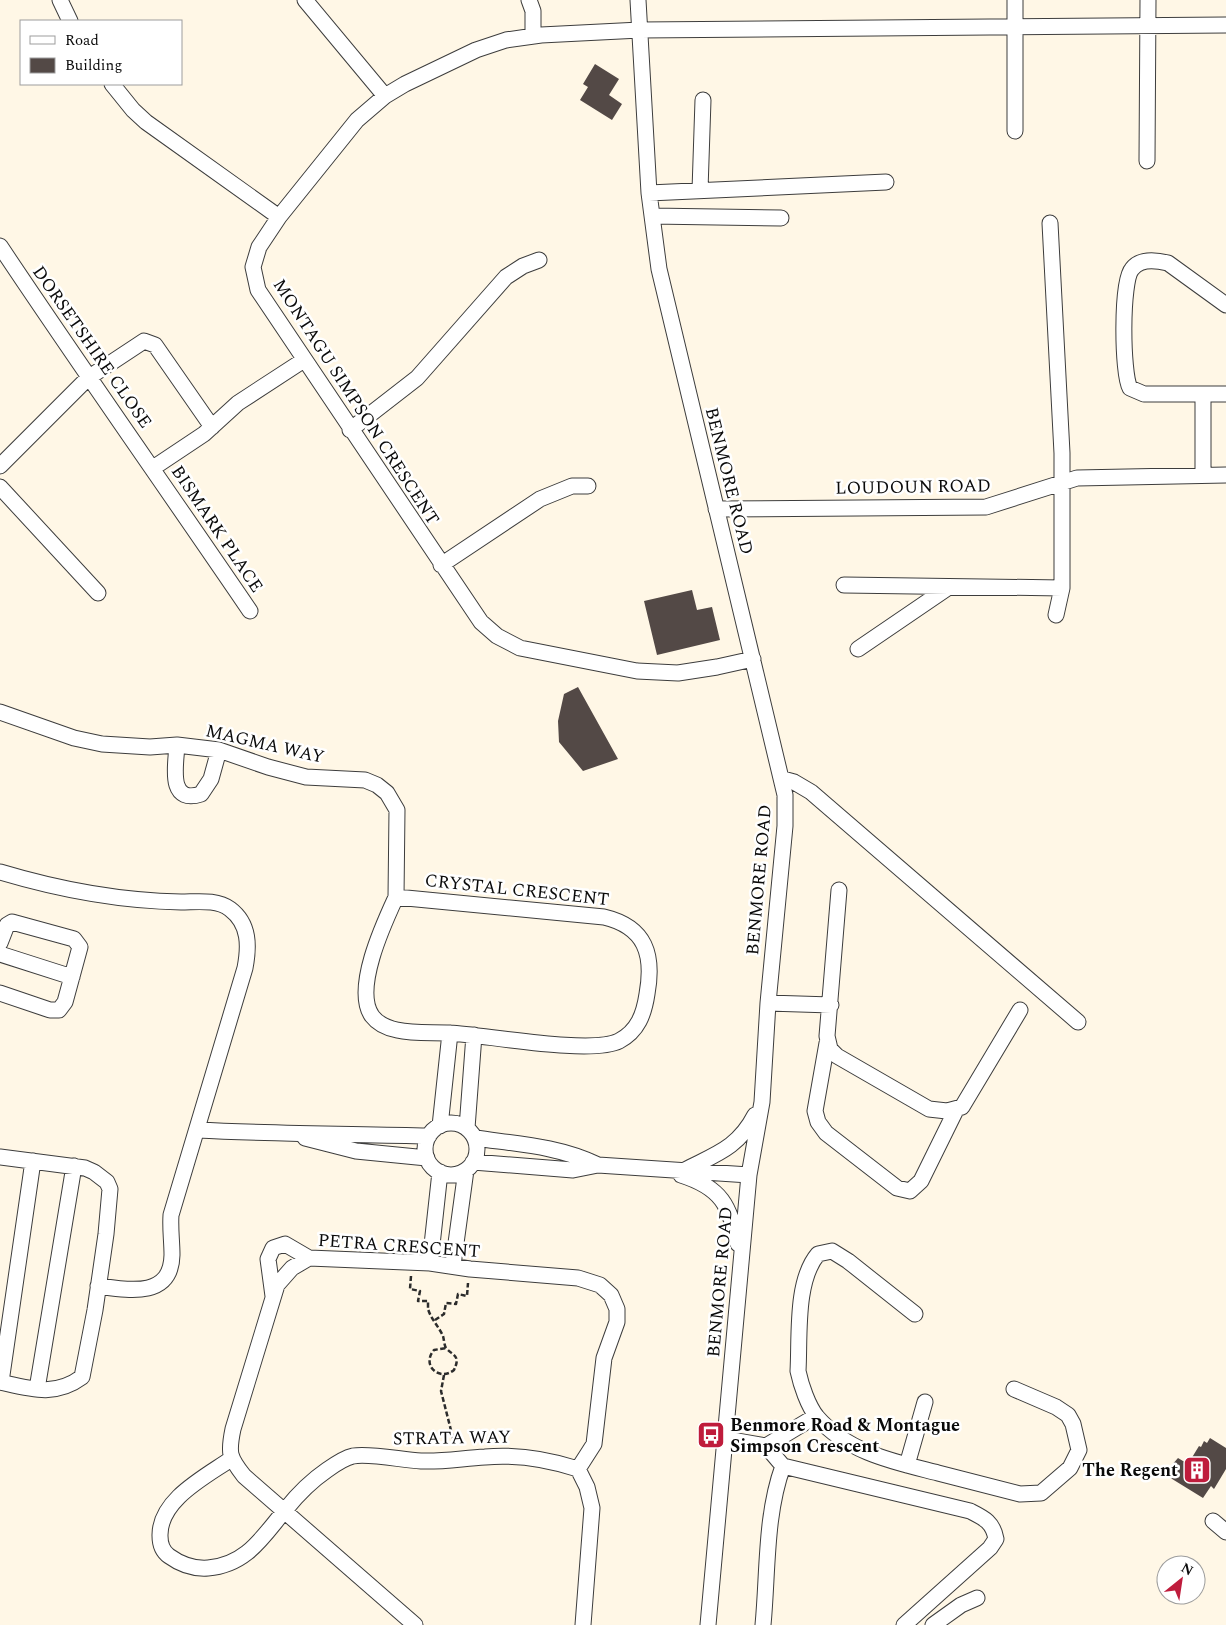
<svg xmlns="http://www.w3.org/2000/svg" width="1226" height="1625" font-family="Spectral,serif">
<rect width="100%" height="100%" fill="#fff7e6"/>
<path fill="#534946" d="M595,64L619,79L609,95L622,104L612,120L580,100L588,87L583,84Z
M692,590L697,610L712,607L720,640L657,655L644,601Z
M578,687L618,759L583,771L559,742L558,721L564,694Z
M1210,1438L1226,1448V1469L1214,1489L1211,1486L1203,1498L1164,1474L1178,1458L1188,1464L1199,1446L1201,1447L1204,1441L1207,1443Z"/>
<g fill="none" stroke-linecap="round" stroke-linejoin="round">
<g stroke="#3d3d3d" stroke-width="17">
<path id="minor" d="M60,0L70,21
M305,0L385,96
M529,0L533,11V36
M638,0L649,193L659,269L785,795V826L768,1003L762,1102L749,1175L708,1625
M112,84L133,110L146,122L279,217
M1015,131V0
M1147,161L1148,0
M700,190L703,100
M649,193L886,182
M652,216L781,218
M1050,223L1062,453V588L1056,615
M0,246C82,369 167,489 250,611
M1226,305L1168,263C1156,260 1140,258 1132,269C1121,281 1122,374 1130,388L1144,394H1226
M1203,395V475
M350,430L417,378L506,277L523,266L539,260
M0,466L88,378L144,341L155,345L212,427
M153,468L204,434L238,403L304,360
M0,487L98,593
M716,509L986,507L1077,478L1226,475
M441,565L540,499L572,486H588
M844,585L1062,588
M858,649L949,587
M753,659L717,667L678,673L637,671L520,648L497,636L481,622L258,290L253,267L259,247L279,217L357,120L385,96L405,84L476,50L506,40L541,35L640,30L1226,25
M0,712L74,738L102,744L150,747L177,745L219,750L268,767L306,777L365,780L377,785L387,793L397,810L396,897
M177,745C176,764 167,805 201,794L211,779L219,750
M783,779L794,782L811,792L1078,1022
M0,872C60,890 119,901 181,902C197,902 217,899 230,909C250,924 249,947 245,968L171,1215C170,1229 172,1241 172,1255C171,1299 127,1290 98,1286
M839,890L827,1036L830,1049L837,1056L929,1109L947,1111L962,1107L1020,1010
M396,897L604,917C646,927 654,955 647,994C644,1014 638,1031 619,1041C591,1055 486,1035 450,1033C433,1032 414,1034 397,1030C387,1028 378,1024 372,1016C353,989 384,923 396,897Z
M0,943L7,925L12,922L74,939L80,947L65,1002L59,1010H50L0,993
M0,954L72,977
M768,1003L831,1005
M827,1043L815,1111L818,1122L826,1133L897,1188L910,1191L921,1181L956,1110
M425 1149a26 26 0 1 1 52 0a26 26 0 1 1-52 0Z
M440,1126L450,1033
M467,1128L474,1035
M197,1130C274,1134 351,1134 429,1136
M305,1138L356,1151L427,1158
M475,1138C517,1144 559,1146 598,1165
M0,1157L85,1168L94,1172L107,1182L110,1189L106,1234L95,1310L82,1377C55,1397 31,1389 0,1382
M473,1162L573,1170L598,1165L749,1175
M685,1170C716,1154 738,1148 755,1115
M681,1175C722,1188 729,1205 738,1244
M430,1263L440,1172
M453,1265L466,1170
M273,1296L268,1259L273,1248L285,1244L309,1258
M915,1314L848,1261L832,1251L818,1254C795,1281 800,1337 798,1371C801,1385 808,1406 817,1417C848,1453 895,1462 938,1473C965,1480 992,1487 1020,1494L1041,1493L1070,1468L1079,1450L1073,1424L1068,1415L1056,1407L1014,1389
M1,1382L33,1161
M37,1389L74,1166
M726,1439L766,1446L816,1416
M766,1446L783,1466L970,1511C984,1518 993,1522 996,1539L990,1548L904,1625
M231,1459C205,1477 159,1500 160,1536C160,1544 162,1551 169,1556C180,1564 194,1569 208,1568C247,1565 263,1536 286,1509C298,1494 311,1481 327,1470C334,1465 344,1458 353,1456C370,1453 402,1460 421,1461C443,1462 464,1458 485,1457C517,1454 547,1459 578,1469
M907,1465L925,1402
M1213,1521L1226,1532
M415,1625L244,1476C229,1457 228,1453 233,1429L277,1285L292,1268L309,1258L430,1263L470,1269L578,1278L600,1285L611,1295L617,1309V1322L604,1358L594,1444L578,1469L587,1487L592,1508L583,1625
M763,1625C768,1573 765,1515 783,1466
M933,1625L961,1605L977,1598"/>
</g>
<path stroke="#2c2c2c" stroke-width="2.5" stroke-dasharray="5 2.5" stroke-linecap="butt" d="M411,1276L410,1289L420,1291L418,1301H428C428,1301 428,1308 428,1309C431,1319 439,1327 443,1336C444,1339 444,1345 446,1348C453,1356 461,1355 454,1370C439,1382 421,1365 434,1350L446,1348
M435,1320L444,1314L446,1303L456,1304L458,1294L467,1296L468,1283
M444,1375L441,1391L455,1446"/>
<use href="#minor" stroke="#fff" stroke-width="15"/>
</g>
<defs>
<g id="bus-square" transform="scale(1.4375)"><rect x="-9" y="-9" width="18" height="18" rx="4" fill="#bf1c3c" stroke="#fff"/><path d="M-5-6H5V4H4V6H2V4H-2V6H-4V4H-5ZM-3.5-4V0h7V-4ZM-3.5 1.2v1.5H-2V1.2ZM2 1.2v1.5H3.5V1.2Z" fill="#fff"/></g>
<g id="building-square" transform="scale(1.4375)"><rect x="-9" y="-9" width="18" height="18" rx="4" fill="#bf1c3c" stroke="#fff"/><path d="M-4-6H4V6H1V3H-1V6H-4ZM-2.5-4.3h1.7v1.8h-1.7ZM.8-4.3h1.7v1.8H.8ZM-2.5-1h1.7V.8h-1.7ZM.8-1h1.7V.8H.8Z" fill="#fff"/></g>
</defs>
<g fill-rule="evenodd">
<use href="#bus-square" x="711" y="1435"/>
<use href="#building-square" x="1197" y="1470"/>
</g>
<g text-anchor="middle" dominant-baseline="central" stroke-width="5" stroke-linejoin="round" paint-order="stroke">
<g font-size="18" fill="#0a0a0a" stroke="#fff">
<text transform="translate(92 347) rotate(55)">DORSETSHIRE CLOSE</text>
<text transform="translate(356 402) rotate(57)">MONTAGU SIMPSON CRESCENT</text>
<text transform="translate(729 481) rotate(76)">BENMORE ROAD</text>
<text transform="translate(913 487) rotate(-1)">LOUDOUN ROAD</text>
<text transform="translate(217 529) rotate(56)">BISMARK PLACE</text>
<text transform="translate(265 744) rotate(13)">MAGMA WAY</text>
<text transform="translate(759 880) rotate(-85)">BENMORE ROAD</text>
<text transform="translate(517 890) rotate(6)">CRYSTAL CRESCENT</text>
<text transform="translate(399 1246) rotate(4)">PETRA CRESCENT</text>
<text transform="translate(720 1282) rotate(-85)">BENMORE ROAD</text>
<text transform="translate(452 1438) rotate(-1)">STRATA WAY</text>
</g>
<g font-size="18" font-weight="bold" fill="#0a0a0a" stroke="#fff" text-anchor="start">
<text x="730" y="1425">Benmore Road &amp; Montague<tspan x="730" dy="21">Simpson Crescent</tspan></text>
<text x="1178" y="1470" text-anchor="end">The Regent</text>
</g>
</g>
<rect x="20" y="20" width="162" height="65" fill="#ffffff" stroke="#9d9d9d"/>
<rect x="30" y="36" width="25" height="8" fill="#ffffff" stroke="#9d9d9d"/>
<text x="65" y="45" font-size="15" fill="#0a0a0a">Road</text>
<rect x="30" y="58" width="25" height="15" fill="#534946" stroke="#9d9d9d"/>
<text x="65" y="70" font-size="15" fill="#0a0a0a">Building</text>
<g transform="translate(1181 1580) rotate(30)"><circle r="24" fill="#ffffff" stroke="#9d9d9d"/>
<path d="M0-4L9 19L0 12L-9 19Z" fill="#bf1c3c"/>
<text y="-8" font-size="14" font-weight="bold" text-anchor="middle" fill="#0a0a0a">N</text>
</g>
</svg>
